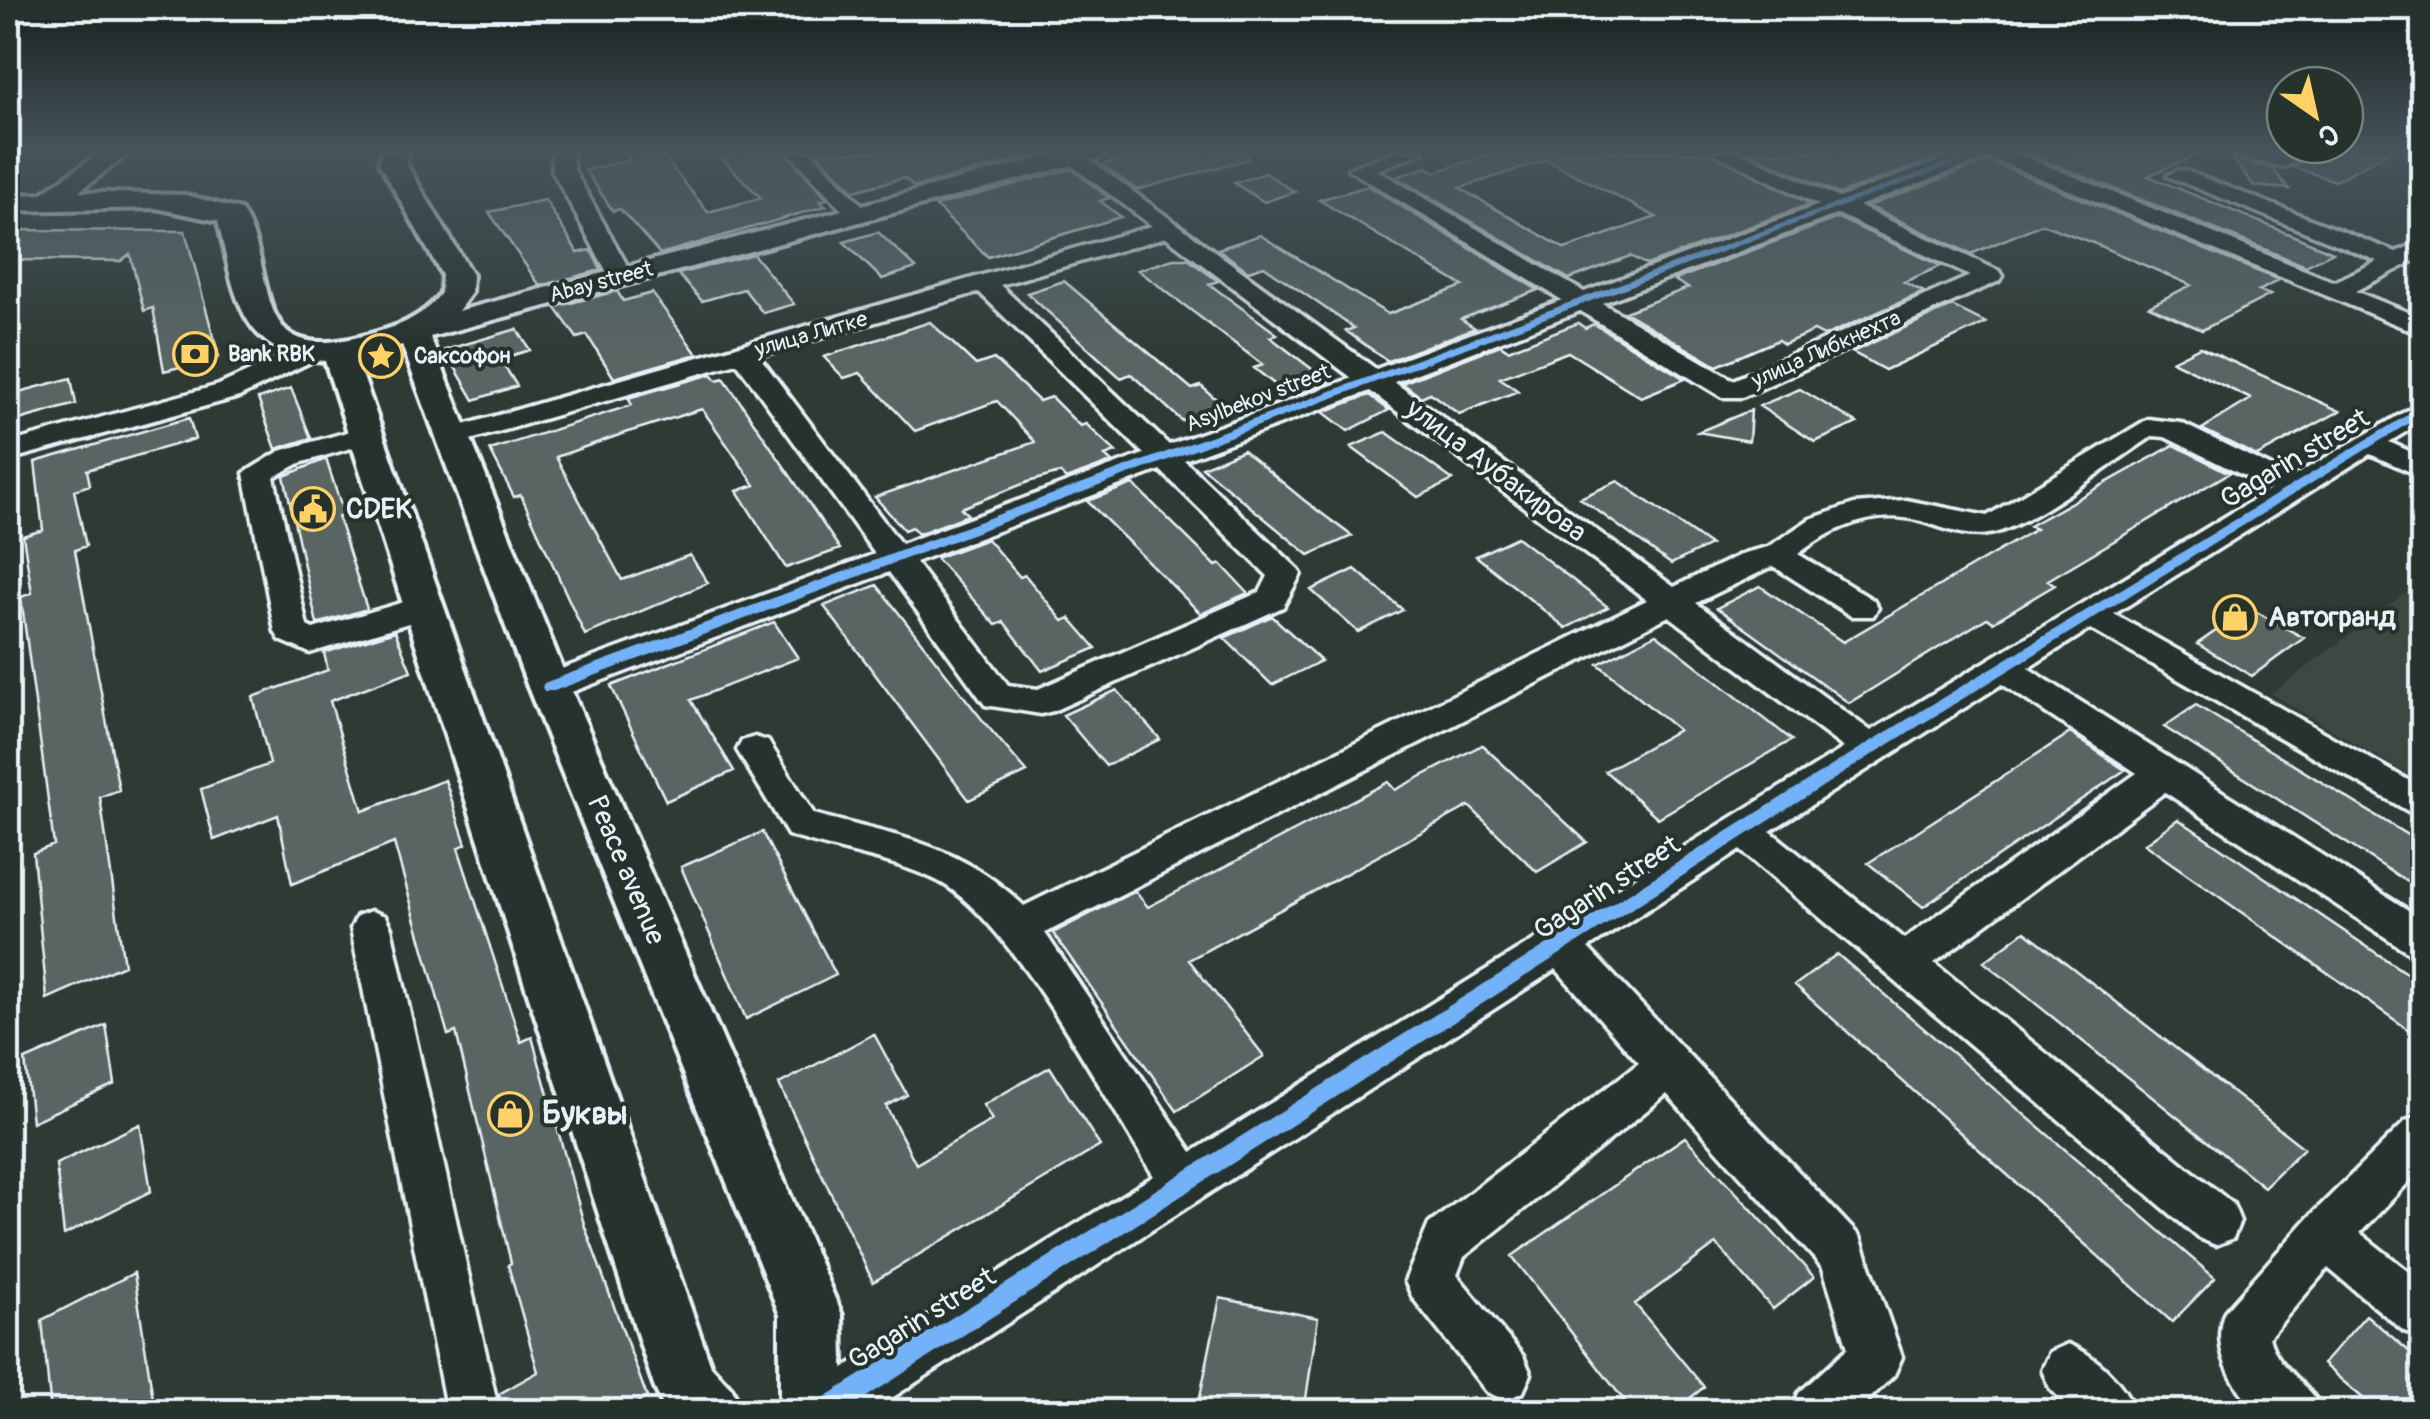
<svg xmlns="http://www.w3.org/2000/svg" width="2430" height="1419" font-family="Pangolin,sans-serif">
<rect width="100%" height="100%" fill="#2e3b35"/>
<filter id="ink" filterUnits="userSpaceOnUse"><feTurbulence type="fractalNoise" baseFrequency=".01" numOctaves="2"/><feDisplacementMap in="SourceGraphic" scale="20" xChannelSelector="R" yChannelSelector="G"/><feConvolveMatrix kernelMatrix="1 2 1 2 8 2 1 2 1" color-interpolation-filters="sRGB"/></filter>
<g filter="url(#ink)">
<path fill="#3b4843" d="M2422,580V783L2271,694Z"/>
<path fill="#596563" stroke="#e8f1f8" stroke-width="2.5" fill-rule="evenodd" d="M624,152H660L708,212L761,198L721,158L744,152H785L827,199L820,201L826,206L660,254L620,209L613,211L585,170L630,160Z
M816,152H1050L914,187L904,178L854,191Z
M1149,152H1247L1248,159L1137,190L1102,165Z
M1497,152H1709L1810,204L1647,265L1630,256L1569,279L1396,177L1427,167L1435,172ZM1547,160L1656,217L1565,249L1460,188Z
M1748,152H1954L1839,194Z
M2023,152H2203L2148,176L2333,252L2306,266Z
M2227,152L2237,160L2272,168L2289,189L2254,186Z
M2318,152H2389L2335,181L2293,167Z
M1989,161L2279,280L2259,291L2270,295L2202,330L2149,306L2191,285L2093,243L2042,224L1971,254L1868,206Z
M1071,169L1109,198L1100,201L1121,217L988,257L935,206Z
M1265,173L1295,192L1264,202L1234,183Z
M1368,186L1538,290L1461,319L1475,328L1388,361L1346,331L1354,328L1264,266L1248,271L1218,249L1260,235L1388,314L1463,286L1319,200Z
M545,200L578,253L591,250L601,270L540,286L489,212Z
M1838,218L1941,266L1904,282L1924,292L1824,336L1814,331L1784,344L1778,340L1717,366L1625,312L1688,288L1674,280Z
M8,230L185,231L219,357L164,371L153,308L144,311L130,254L121,261L8,260Z
M878,232L916,268L882,279L844,242Z
M753,254L794,304L763,313L744,289L702,301L678,274Z
M1173,259H1188L1218,281L1209,284L1277,334L1270,337L1329,382L1298,394L1285,385L1278,387L1254,368L1263,365L1138,270Z
M1064,281L1192,389L1201,386L1224,406L1182,421L1131,374L1121,378L1027,293Z
M617,291L623,301L652,293L697,354L614,378L587,335L577,338L555,307Z
M1952,306L1986,323L1885,370L1852,352Z
M930,322L976,365L994,359L1039,401L1051,397L1080,426L1086,424L1116,452L1105,456L1112,462L1066,479L1060,473L1028,482L961,508L968,515L918,534L912,527L904,530L875,497L1035,442L997,401L915,431L860,373L844,378L824,357Z
M1578,323L1585,328L1594,324L1685,379L1641,397L1568,352L1500,378L1518,391L1459,414L1430,393L1421,397L1402,383L1500,345L1508,350Z
M517,329L530,350L500,359L517,386L474,400L445,350Z
M2200,347L2340,411L2257,456L2202,429L2251,399L2172,361Z
M712,374L717,380L724,378L840,549L786,568L737,491L755,485L702,409L625,433L556,457L622,580L690,555L708,583L585,635L521,495L514,497L490,450L632,405L628,398Z
M71,378L76,404L8,423V395Z
M291,388L311,438L276,449L258,399Z
M1800,389L1857,423L1815,442L1759,406Z
M1369,395L1389,410L1348,431L1323,412Z
M1751,410L1749,441L1698,432Z
M189,418L195,439L87,470L90,485L74,490L86,546L75,550L119,790L100,797L124,965L47,999L33,853L54,845L21,597L32,593L23,536L43,530L35,462Z
M1386,432L1453,480L1418,497L1351,447Z
M2174,445L2229,473L2048,580L2055,585L1993,622L1987,618L1849,703L1717,608L1760,586L1843,642L2036,529L2029,526Z
M1243,450L1305,501L1352,536L1309,555L1202,467Z
M326,459L344,515L338,517L367,609L317,624L284,476Z
M1618,481L1710,545L1671,564L1580,498Z
M1133,484L1216,566L1221,564L1248,593L1201,614L1087,501Z
M1517,537L1608,607L1566,628L1476,556Z
M987,539L1020,577L1025,575L1063,621L1070,618L1096,648L1042,671L1004,622L996,625L936,558Z
M1355,569L1403,610L1358,632L1311,590Z
M877,585L984,722L1027,772L969,800L824,606Z
M2249,608L2304,638L2252,676L2197,644Z
M1272,616L1321,661L1272,685L1224,638Z
M774,622L798,658L691,700L734,771L666,801L611,686Z
M395,631L411,671L330,701L363,811L445,780L466,844L458,848L521,1042L532,1037L584,1224L647,1397L623,1412H503L499,1394L538,1372L508,1265L511,1263L456,1032L448,1035L394,843L292,884L278,815L214,840L201,789L270,764L253,697L328,670L324,653Z
M1656,634L1792,740L1658,818L1605,771L1678,730L1598,664Z
M1117,690L1160,739L1106,766L1063,715Z
M2196,705L2422,844V891L2164,727Z
M2070,733L2125,770L1923,907L1868,863Z
M1482,745L1587,842L1537,872L1469,806L1189,960L1264,1056L1177,1111L1053,933L1135,891L1148,907L1388,782L1395,790Z
M2178,819L2422,984V1039L2144,844Z
M762,832L836,975L746,1019L681,867Z
M2025,931L2304,1148L2264,1187L1984,962Z
M1837,954L2215,1278L2172,1322L1795,985Z
M106,1025L115,1084L32,1122L25,1060Z
M874,1034L907,1095L886,1106L916,1164L992,1120L983,1105L1050,1067L1100,1146L873,1282L779,1084Z
M140,1124L151,1191L64,1235L56,1164Z
M1685,1137L1814,1277L1773,1309L1716,1244L1635,1304L1704,1387L1673,1412H1633L1512,1256Z
M134,1273L155,1412H51L42,1320Z
M1220,1298L1318,1318L1304,1412H1197Z
M2366,1315L2422,1362V1412H2379L2323,1364Z"/>
<g fill="none" stroke-linecap="round" stroke-linejoin="round">
<g stroke="#e8f1f8" stroke-width="7">
<path id="minor" d="M552,152H572L574,170L633,276L630,281H612L609,276L552,170Z
M789,152H811L866,209V219H850Z
M1068,152L1080,153L1376,369L1562,300L1348,169L1393,152H1424L1377,170L1584,292L1819,205L1712,152H1739L1839,198L1964,152H2013L2334,282L2378,261L2167,176L2178,170L2186,171L2396,252L2422,241V257L2355,291L2422,318V335L1989,157L1858,206L1999,271L2002,276L1999,281L1742,397H1722L1580,311L1394,382L1674,587L1744,553L1768,547L1810,519L1854,504L1906,500L1987,516L2148,419L2181,423L2292,477L2422,402V422L2389,442L2422,457V477L2370,454L2114,614L2422,788V819L2090,629L2028,668L2422,919V957L2408,952L2165,792L1934,963L2233,1204L2240,1221L2233,1238L2216,1245L2199,1238L1740,850L1588,948L1860,1237L1902,1357L1894,1375L1856,1412H1792L1799,1393L1848,1348L1823,1268L1667,1094L1464,1257L1457,1275L1523,1356L1531,1374L1523,1392L1505,1400L1487,1392L1413,1298L1405,1281L1429,1224L1639,1063L1556,969L870,1412H796L803,1393L1154,1176C1107,1102 1008,912 934,879C889,858 835,851 788,835L737,750L742,741L755,737L768,741L814,814C897,837 959,843 1024,906L1647,600L1370,391L1184,460L1296,567L1301,574L1283,607L1053,711L1041,714L985,705L889,572L561,696L549,699L537,696L532,687L537,678L875,554L737,363L453,445L439,437L443,431L1152,226L1066,161L1062,157ZM1838,214L1970,276L1733,380L1602,303ZM1166,237L1352,378L1169,445L1000,285ZM979,292L1144,454L901,544L759,356ZM2153,436L2165,437L2271,489L1871,731L1696,603L1773,566L1851,616H1873L1878,608L1873,600L1798,554C1833,527 1876,509 1921,521C1942,527 1965,538 1988,534C2028,529 2115,460 2153,436ZM1160,470L1268,576L1260,592L1038,689L1008,685L915,562ZM1669,616L1844,748L1192,1152L1045,933ZM2002,684L2137,773L1904,939L1770,831Z
M2235,152H2315L2284,167L2238,156Z
M311,343L320,345L324,351L320,357L239,397L8,460V443L219,385Z
M365,427L379,435L375,441L300,463L274,477L307,626L313,629L424,596L435,599L440,607L435,615L310,653L280,640L275,632L244,473L280,451Z
M371,911L385,916L391,928L499,1412H447L351,928L357,916Z
M2422,1114V1168L2360,1233L2422,1282V1338L2404,1331L2328,1268L2269,1337C2276,1368 2311,1383 2323,1412H2258C2232,1385 2210,1347 2225,1311L2308,1218L2406,1121Z
M2068,1344C2097,1356 2124,1383 2136,1412H2073L2050,1388L2042,1370L2050,1352Z"/>
</g>
<g stroke="#e8f1f8" stroke-width="8">
<path id="major" d="M101,152H131L78,192L186,195L241,210C281,272 244,367 362,336C394,328 421,320 441,293L442,275L379,162L382,152H408L405,162L472,275L471,293L458,311L1064,152H1106L1102,157L430,337L570,687L842,1315L844,1412H780V1315L528,687L402,345L356,357L711,1366L732,1389L741,1412H666L654,1386L325,361C238,356 235,292 218,221L156,208L8,211V195L41,194Z"/>
</g>
<use href="#minor" fill="#26332d" fill-rule="evenodd"/>
<use href="#major" fill="#26332d" fill-rule="evenodd"/>
<g stroke="#26332d" stroke-width="6">
<path id="cycleway" d="M1975,152H1987L554,691H544L542,687L544,683Z
M2422,406V415L1875,753L843,1412H811L814,1404L1865,745Z"/>
</g>
<use href="#cycleway" fill="#73b2f8" fill-rule="evenodd"/>
</g>
</g>
<linearGradient id="sky" x2="0" y2="1"><stop stop-color="#19201d"/><stop offset="0.43" stop-color="#46555c"/><stop offset="1" stop-color="#46555c" stop-opacity="0"/></linearGradient>
<rect width="2430" height="350" fill="url(#sky)"/>
<defs>
<g id="bank-ring" transform="scale(2.25)"><circle r="9.5" fill="#26332d" stroke="#ffd166" stroke-width="1.5"/><path d="M-6-4H6V4H-6ZM0-2.3a2.3 2.3 0 1 0 0 4.6a2.3 2.3 0 1 0 0-4.6Z" fill="#ffd166"/></g>
<g id="sight-ring" transform="scale(2.25)"><circle r="9.5" fill="#26332d" stroke="#ffd166" stroke-width="1.5"/><path d="M0-6L1.8-2.2L6-1.7L2.9 1.2L3.7 5.4L0 3.3L-3.7 5.4L-2.9 1.2L-6-1.7L-1.8-2.2Z" fill="#ffd166"/></g>
<g id="civic-ring" transform="scale(2.25)"><circle r="9.5" fill="#26332d" stroke="#ffd166" stroke-width="1.5"/><path d="M-.6-6.5H3V-4.5H.6V-3L4-1V1h2V6H-6V1h2V-1L-.6-3ZM-1.2 2.5V6h2.4V2.5Z" fill="#ffd166"/></g>
<g id="shop-ring" transform="scale(2.25)"><circle r="9.5" fill="#26332d" stroke="#ffd166" stroke-width="1.5"/><path d="M-5-2.5h2.3a2.7 3.5 0 0 1 5.4 0H5L5.5 6h-11ZM-1.5-2.5h3a1.5 2.3 0 0 0-3 0Z" fill="#ffd166"/></g>
</defs>
<g fill-rule="evenodd">
<use href="#bank-ring" x="195" y="354"/>
<use href="#sight-ring" x="381" y="356"/>
<use href="#civic-ring" x="313" y="509"/>
<use href="#shop-ring" x="2235" y="617"/>
<use href="#shop-ring" x="510" y="1114"/>
</g>
<g text-anchor="middle" dominant-baseline="central" stroke-width="8" stroke-linejoin="round" paint-order="stroke">
<g font-size="22" fill="#e8f1f8" stroke="#26332d">
<text transform="translate(601 282) rotate(-15)">Abay street</text>
<text transform="translate(811 334) rotate(-16)">улица Литке</text>
<text transform="translate(1826 349) rotate(-24)">улица Либкнехта</text>
<text transform="translate(1258 398) rotate(-21)">Asylbekov street</text>
</g>
<g font-size="22" font-weight="bold" fill="#e8f1f8" stroke="#26332d" text-anchor="start">
<text x="228" y="354">Bank RBK</text>
<text x="414" y="356">Саксофон</text>
</g>
<g font-size="28" fill="#e8f1f8" stroke="#26332d">
<text transform="translate(2295 459) rotate(-31)">Gagarin street</text>
<text transform="translate(1496 471) rotate(37)">улица Аубакирова</text>
<text transform="translate(626 870) rotate(67)">Peace avenue</text>
<text transform="translate(1607 888) rotate(-33)">Gagarin street</text>
<text transform="translate(922 1319) rotate(-32)">Gagarin street</text>
</g>
<g font-size="28" font-weight="bold" fill="#e8f1f8" stroke="#26332d" text-anchor="start">
<text x="346" y="509">CDEK</text>
<text x="2268" y="617">Автогранд</text>
</g>
<g font-size="32" font-weight="bold" fill="#e8f1f8" stroke="#26332d" text-anchor="start">
<text x="542" y="1114">Буквы</text>
</g>
</g>
<rect width="2430" height="1419" fill="none" stroke="#26332d" stroke-width="40"/>
<rect x="20" y="20" width="2390" height="1379" fill="none" stroke="#e8f1f8" stroke-width="4" filter="url(#ink)"/>
<g transform="translate(2315 115) rotate(146)"><circle r="48" fill="#26332d" stroke="#747f7e" stroke-width="2.5"/>
<path d="M0-8L18 38L0 25L-18 38Z" fill="#ffd166"/>
<text y="-15" font-size="28" font-weight="bold" text-anchor="middle" fill="#e8f1f8">С</text>
</g>
</svg>
